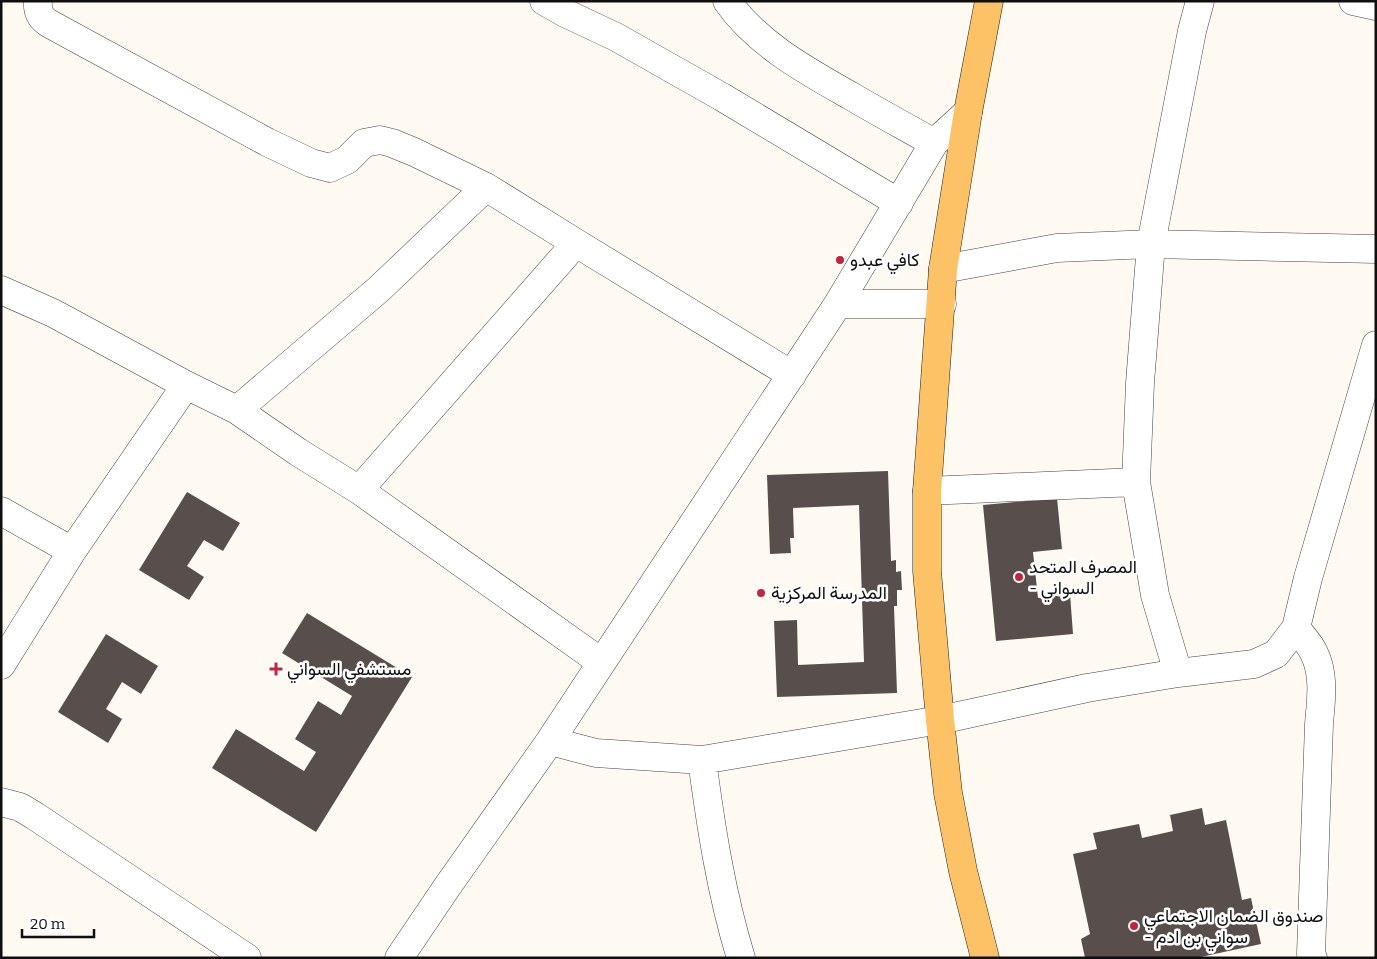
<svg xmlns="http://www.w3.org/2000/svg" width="1377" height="959" font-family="Bitter,Vazirmatn,serif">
<rect width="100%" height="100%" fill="#fffaf1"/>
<path fill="#584e4b" d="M888,471L891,561L896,560V572L901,571L902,590H897V606H894L897,693L777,697L774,621L797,620L798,665L864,662L859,505L793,508L794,538H790L791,553L770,554L767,475Z
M187,492L240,523L223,551L204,540L187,566L204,577L189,600L139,570Z
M1057,498L1062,549L1033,552L1038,598L1070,594L1073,634L996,641L983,505Z
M307,613L412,677L316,832L212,768L236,729L304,771L316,752L295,739L318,701L341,715L352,696L282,653Z
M106,634L158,666L141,694L122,682L106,709L122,719L108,743L58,712Z
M1202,808L1205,825L1226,820L1242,900L1251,898L1261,944L1196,958H1085L1081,939L1090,934L1073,854L1097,849L1093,833L1139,824L1142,838L1173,831L1170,815Z"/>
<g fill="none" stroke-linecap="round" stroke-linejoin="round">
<g stroke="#424242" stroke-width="29">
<path id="minor" d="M38,1C37,13 41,19 50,24L267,142L311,163L330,168L347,160L364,143L380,140L392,143L414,152L486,187L576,243
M544,1L565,13L616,37L722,97L899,203
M727,1C757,44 807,71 851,96C878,112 906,127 934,143
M1353,1L1376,6
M943,269L1057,248L1151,244L1376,249
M1,290L53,313L186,385L237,410L298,452L359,490L601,662
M838,304H942
M237,410L379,289L486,187
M359,490L576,243L792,375
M927,491L1136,482
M1,511L72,551
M1296,628C1302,636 1310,644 1314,653C1325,675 1321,701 1319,724L1311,954L1313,958
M1,665L72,551L186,385
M1178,673L1155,595L1136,482L1140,383L1151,244L1192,31L1200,1
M550,741L596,753L702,760L940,720L1087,688L1178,673L1254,664L1276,654L1296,628L1308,578L1376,345
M702,760C711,827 721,893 741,958
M1,802L20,807L35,816L247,958
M399,958L447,887L550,741L838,304L934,143L968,112"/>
</g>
<g stroke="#202020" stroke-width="29">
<path id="major" d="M985,958L963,871L948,793L940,720L927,571V491L943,269L968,112L989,1"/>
</g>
<use href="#minor" stroke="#fff" stroke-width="28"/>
<use href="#major" stroke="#fcc265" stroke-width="28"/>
</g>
<g fill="#c42340" stroke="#fff" stroke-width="2">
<circle cx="840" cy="260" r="5"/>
<circle cx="1019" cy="577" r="5"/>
<circle cx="761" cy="593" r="5"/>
<path d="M273.5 661.5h5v5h5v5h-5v5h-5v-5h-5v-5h5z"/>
<circle cx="1134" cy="926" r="5"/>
</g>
<g text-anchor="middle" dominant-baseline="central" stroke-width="5" stroke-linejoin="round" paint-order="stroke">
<g font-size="18" fill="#0f0f0f" stroke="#fff" text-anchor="start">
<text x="850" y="260">كافي عبدو</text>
<text x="1029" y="567">المصرف المتحد<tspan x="1029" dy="21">- السواني</tspan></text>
<text x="771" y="593">المدرسة المركزية</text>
<text x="287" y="669">مستشفي السواني</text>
<text x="1144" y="916">صندوق الضمان الاجتماعي<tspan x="1144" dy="21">- سواني بن ادم</tspan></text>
</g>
</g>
<rect width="1377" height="959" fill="none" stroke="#0f0f0f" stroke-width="5"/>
<path d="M22 929v8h72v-8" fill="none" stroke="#0f0f0f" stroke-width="2.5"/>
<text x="30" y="929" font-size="15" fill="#0f0f0f" stroke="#ffffff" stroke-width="4" paint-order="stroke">20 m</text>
</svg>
